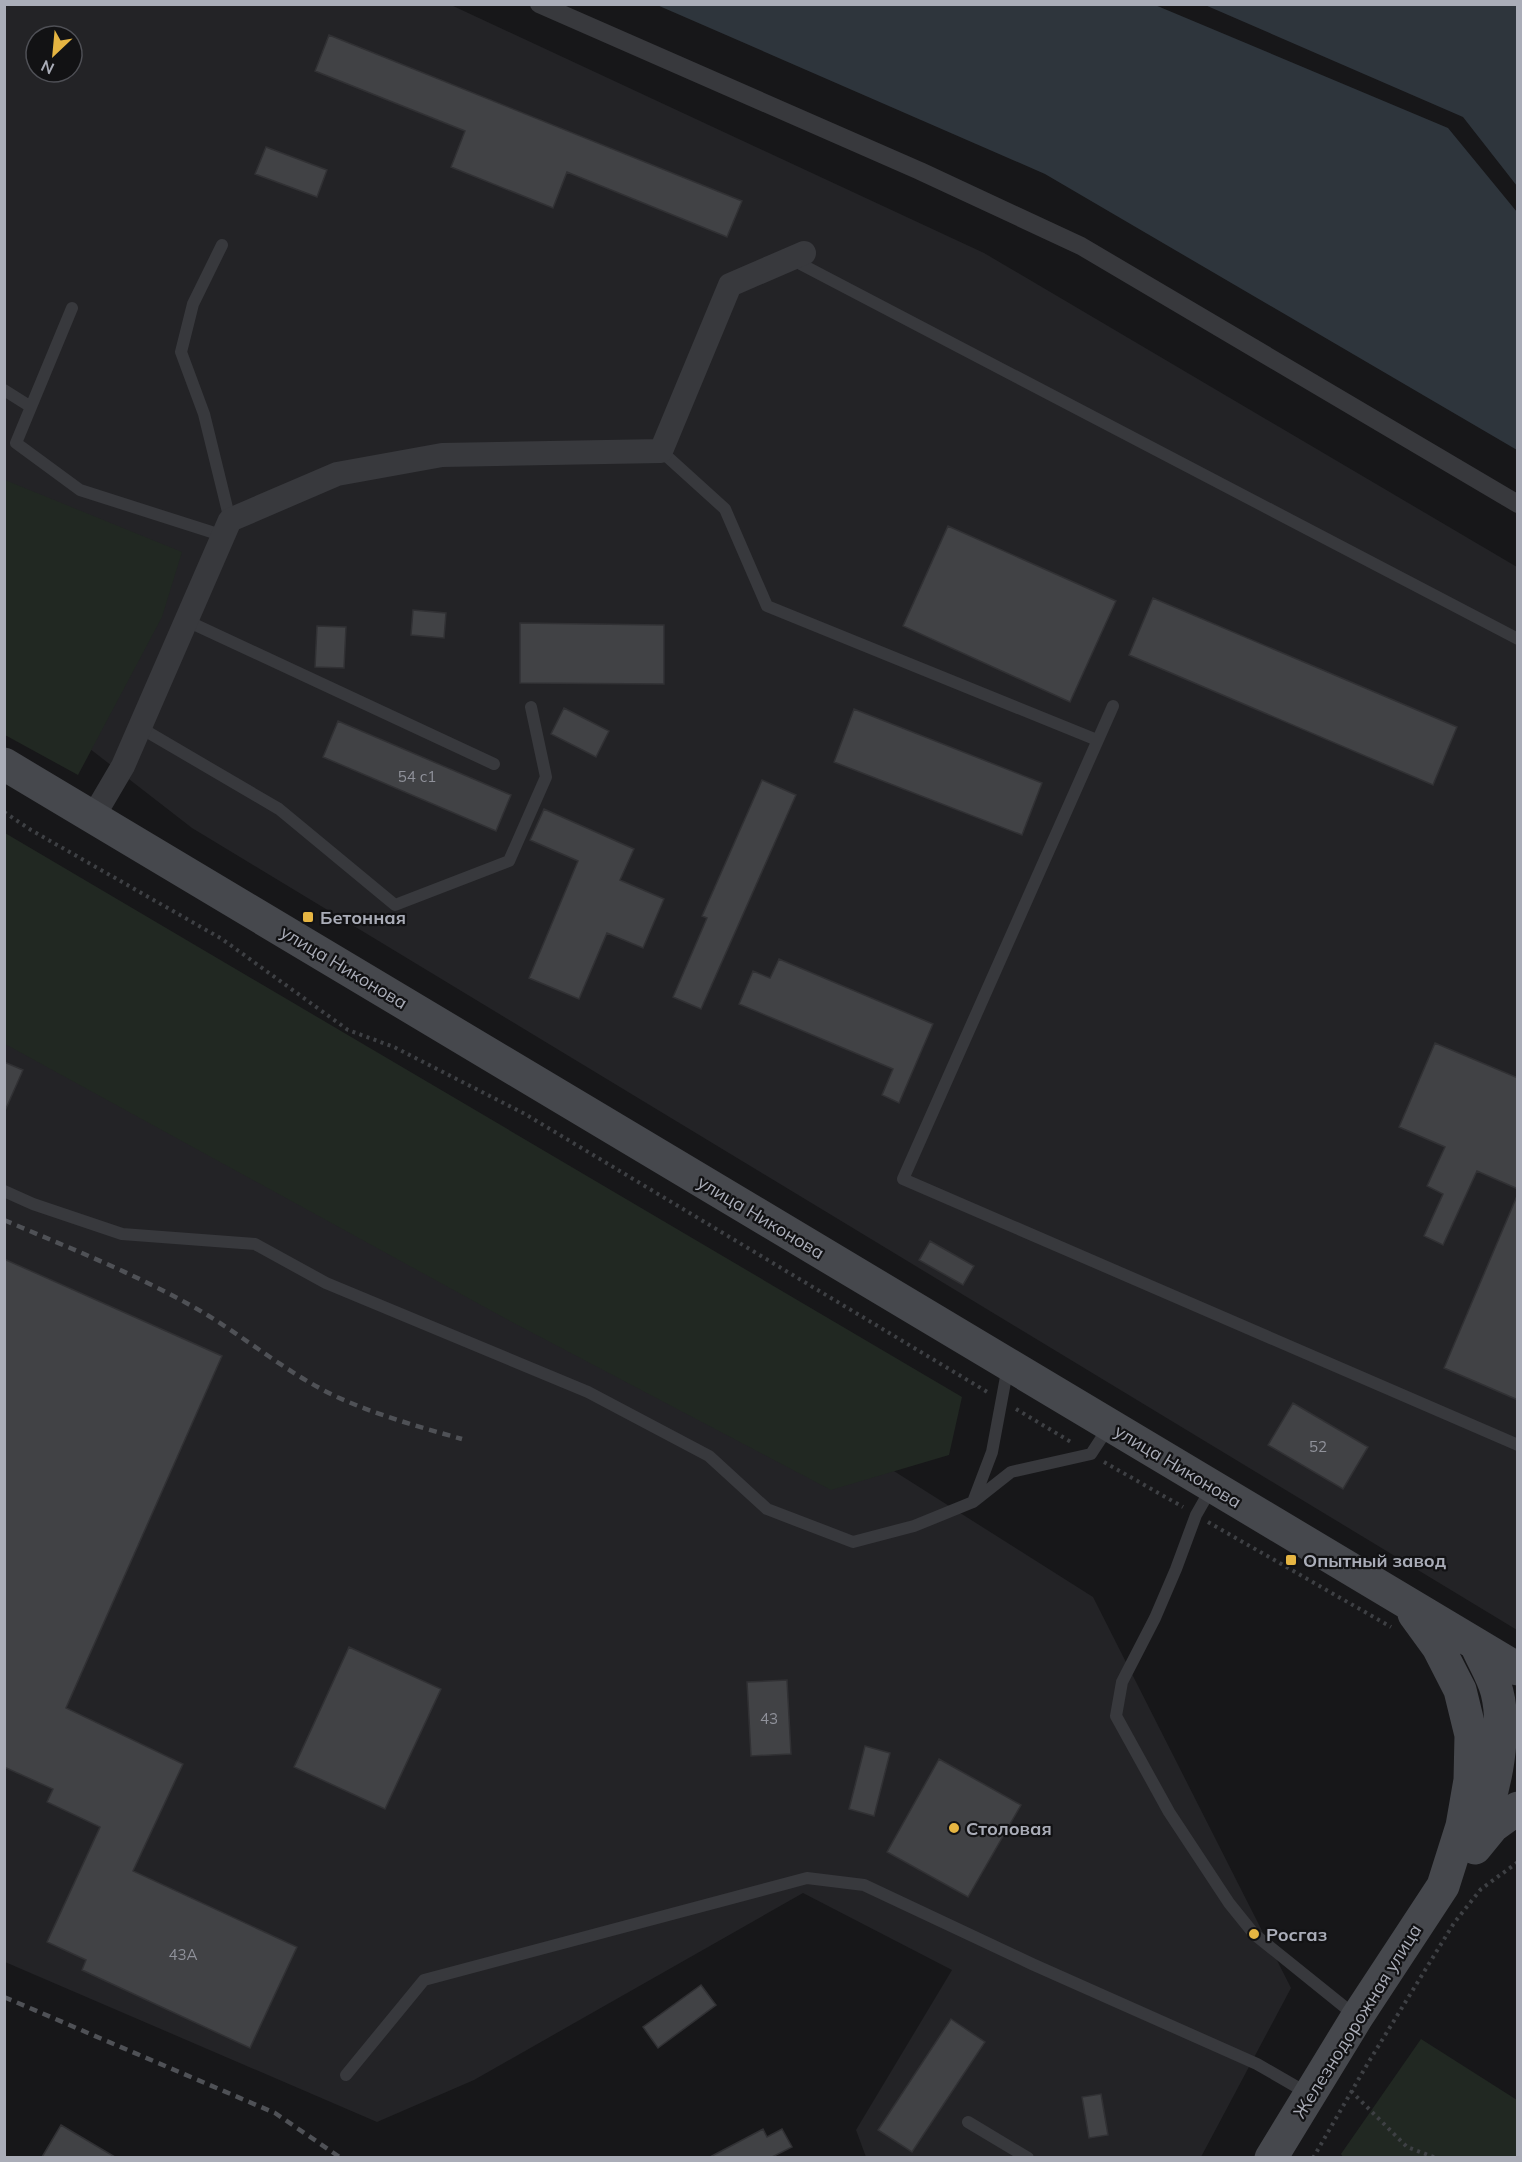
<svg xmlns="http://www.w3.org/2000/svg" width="1522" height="2162" font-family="Mulish,sans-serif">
<rect width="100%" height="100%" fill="#171719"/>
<path fill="#232326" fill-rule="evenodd" d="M4,5H451L984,253L1517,567V1630L192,828L5,683ZM36,36H72V72H36Z
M4,908L1093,1597L1291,1988L1201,2157H866L856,2130L952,1970L803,1893L474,2080L377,2122L5,1962Z"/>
<path fill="#212822" d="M5,480L182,552L162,617L78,775L5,735Z
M5,833L962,1397L949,1455L831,1490L510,1321L5,1044Z
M1421,2039L1517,2100V2157H1343L1341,2154Z"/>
<path fill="#2e353c" d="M657,5H1155L1448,128L1517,212V450L1045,174Z
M1205,5H1517V186L1463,117Z"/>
<path fill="#414245" stroke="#313134" stroke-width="1.5" d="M329,35L742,201L727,237L567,172L553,208L451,167L465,131L315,71Z
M266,147L327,170L317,197L255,174Z
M948,526L1116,601L1070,702L903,626Z
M1153,598L1457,727L1433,785L1129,655Z
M413,610L446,613L444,638L411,635Z
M520,623L664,625V684L520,683Z
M317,626L346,627L344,668L315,667Z
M564,708L609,731L596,757L551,734Z
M854,709L1042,783L1022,835L834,762Z
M338,721L511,795L496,831L323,757Z
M762,780L796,795L701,1009L673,997L707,918L702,916Z
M544,809L634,849L620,880L664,899L643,948L607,933L579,999L529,978L578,861L530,840Z
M779,959L933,1024L899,1103L882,1095L893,1069L739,1004L753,971L770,978Z
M1435,1043L1518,1078V1189L1477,1171L1443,1245L1424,1236L1443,1194L1427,1186L1445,1147L1399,1127Z
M4,1062L23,1070L4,1113Z
M1517,1196H1518V1400L1444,1368Z
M930,1241L974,1266L963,1285L919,1260Z
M4,1259L222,1356L66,1708L183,1764L133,1871L297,1947L250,2048L82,1970L86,1960L47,1942L100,1827L47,1802L53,1789L4,1767Z
M1293,1403L1368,1447L1343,1489L1268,1445Z
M349,1647L441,1689L385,1809L294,1767Z
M787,1680L791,1754L751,1756L747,1682Z
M865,1746L890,1753L874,1816L849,1809Z
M939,1759L1021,1805L968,1897L887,1852Z
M701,1985L716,2005L658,2048L643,2027Z
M951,2019L985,2042L912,2152L878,2130Z
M1101,2094L1108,2135L1089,2138L1082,2097Z
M61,2125L115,2157H42Z
M763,2129L767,2137L782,2129L792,2147L772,2157H710Z"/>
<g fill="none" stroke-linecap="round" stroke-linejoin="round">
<path stroke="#3e4044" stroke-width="4" stroke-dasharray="3 4.5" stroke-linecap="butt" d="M4,812L31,830L222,939L348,1030L394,1047L525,1114L989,1393
M1016,1409L1071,1442
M1104,1462L1183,1507
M1208,1522L1391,1627
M1351,2091L1407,2147L1436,2158
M1313,2158L1368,2063L1454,1923L1481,1889L1518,1862"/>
<path stroke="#38393d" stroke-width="12" d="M222,245L193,304L181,352L204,414L230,520
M791,259L1518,639
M72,308L16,443L80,490L224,536
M4,390L31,407
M661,451L725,509L767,606L1097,740
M187,621L494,764
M1113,706L903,1179L1518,1445
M139,727L279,809L395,905L509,861L546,777L531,707
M4,1191L33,1204L122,1234L255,1244L326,1283L588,1392L709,1456L767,1509L853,1542L914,1526L973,1502L1011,1472L1091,1454L1110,1425
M1212,1487L1196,1515L1176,1569L1155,1618L1122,1682L1116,1716L1169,1812L1229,1903L1254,1934L1357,2017
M973,1502L992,1452L1008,1366
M346,2075L424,1980L807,1878L864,1885L1032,1964L1257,2064L1309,2094
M968,2122L1028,2158"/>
<path stroke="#38393d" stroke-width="18" d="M539,4L920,171L1081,246L1518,504"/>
<path stroke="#38393d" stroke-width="24" d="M93,817L123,766L230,520L337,474L442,455L661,451L730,285L804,253"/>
<path stroke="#46484d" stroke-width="33" d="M4,764L1518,1669
M1476,1644C1482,1659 1493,1676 1497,1692C1506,1728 1497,1791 1479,1824
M1475,1848L1493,1826L1518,1808
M1271,2158L1357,2017L1443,1886L1462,1826L1470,1780L1471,1735L1460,1690L1438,1647L1414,1614"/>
<path stroke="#4f5156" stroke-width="4.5" stroke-dasharray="8 6" stroke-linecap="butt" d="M4,1220C67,1247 131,1272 190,1305C241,1333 284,1372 337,1397C377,1415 419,1427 462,1439
M4,1997L275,2113L341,2158"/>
</g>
<g fill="#e6b542" stroke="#121214" stroke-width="2">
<rect x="302" y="911" width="12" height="12" rx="3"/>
<rect x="1285" y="1554" width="12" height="12" rx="3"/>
<circle cx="954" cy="1828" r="6"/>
<circle cx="1254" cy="1934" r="6"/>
</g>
<g text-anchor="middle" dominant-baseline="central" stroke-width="4.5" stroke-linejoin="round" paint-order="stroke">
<g font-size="15" fill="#90929b">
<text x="417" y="776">54 с1</text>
<text x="1318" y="1446">52</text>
<text x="769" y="1718">43</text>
<text x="183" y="1954">43А</text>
</g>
<g font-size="18" font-weight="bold" fill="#aaadb8" stroke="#121214" text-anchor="start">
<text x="320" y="917">Бетонная</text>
<text x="1303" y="1560">Опытный завод</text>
<text x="966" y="1828">Столовая</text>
<text x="1266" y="1934">Росгаз</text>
</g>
<g font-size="18" fill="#aaadb8" stroke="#121214">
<text transform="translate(344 967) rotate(31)">улица Никонова</text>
<text transform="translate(761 1217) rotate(31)">улица Никонова</text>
<text transform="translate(1178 1466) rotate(31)">улица Никонова</text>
<text transform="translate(1357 2021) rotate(-58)">Железнодорожная улица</text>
</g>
</g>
<rect width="1522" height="2162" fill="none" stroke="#aaadb8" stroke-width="12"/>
<g transform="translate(54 54) rotate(206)"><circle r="28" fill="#121214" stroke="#4f5056" stroke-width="1.5"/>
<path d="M0-4.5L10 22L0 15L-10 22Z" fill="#e6b542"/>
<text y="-9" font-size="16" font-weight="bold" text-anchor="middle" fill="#aaadb8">N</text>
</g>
</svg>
